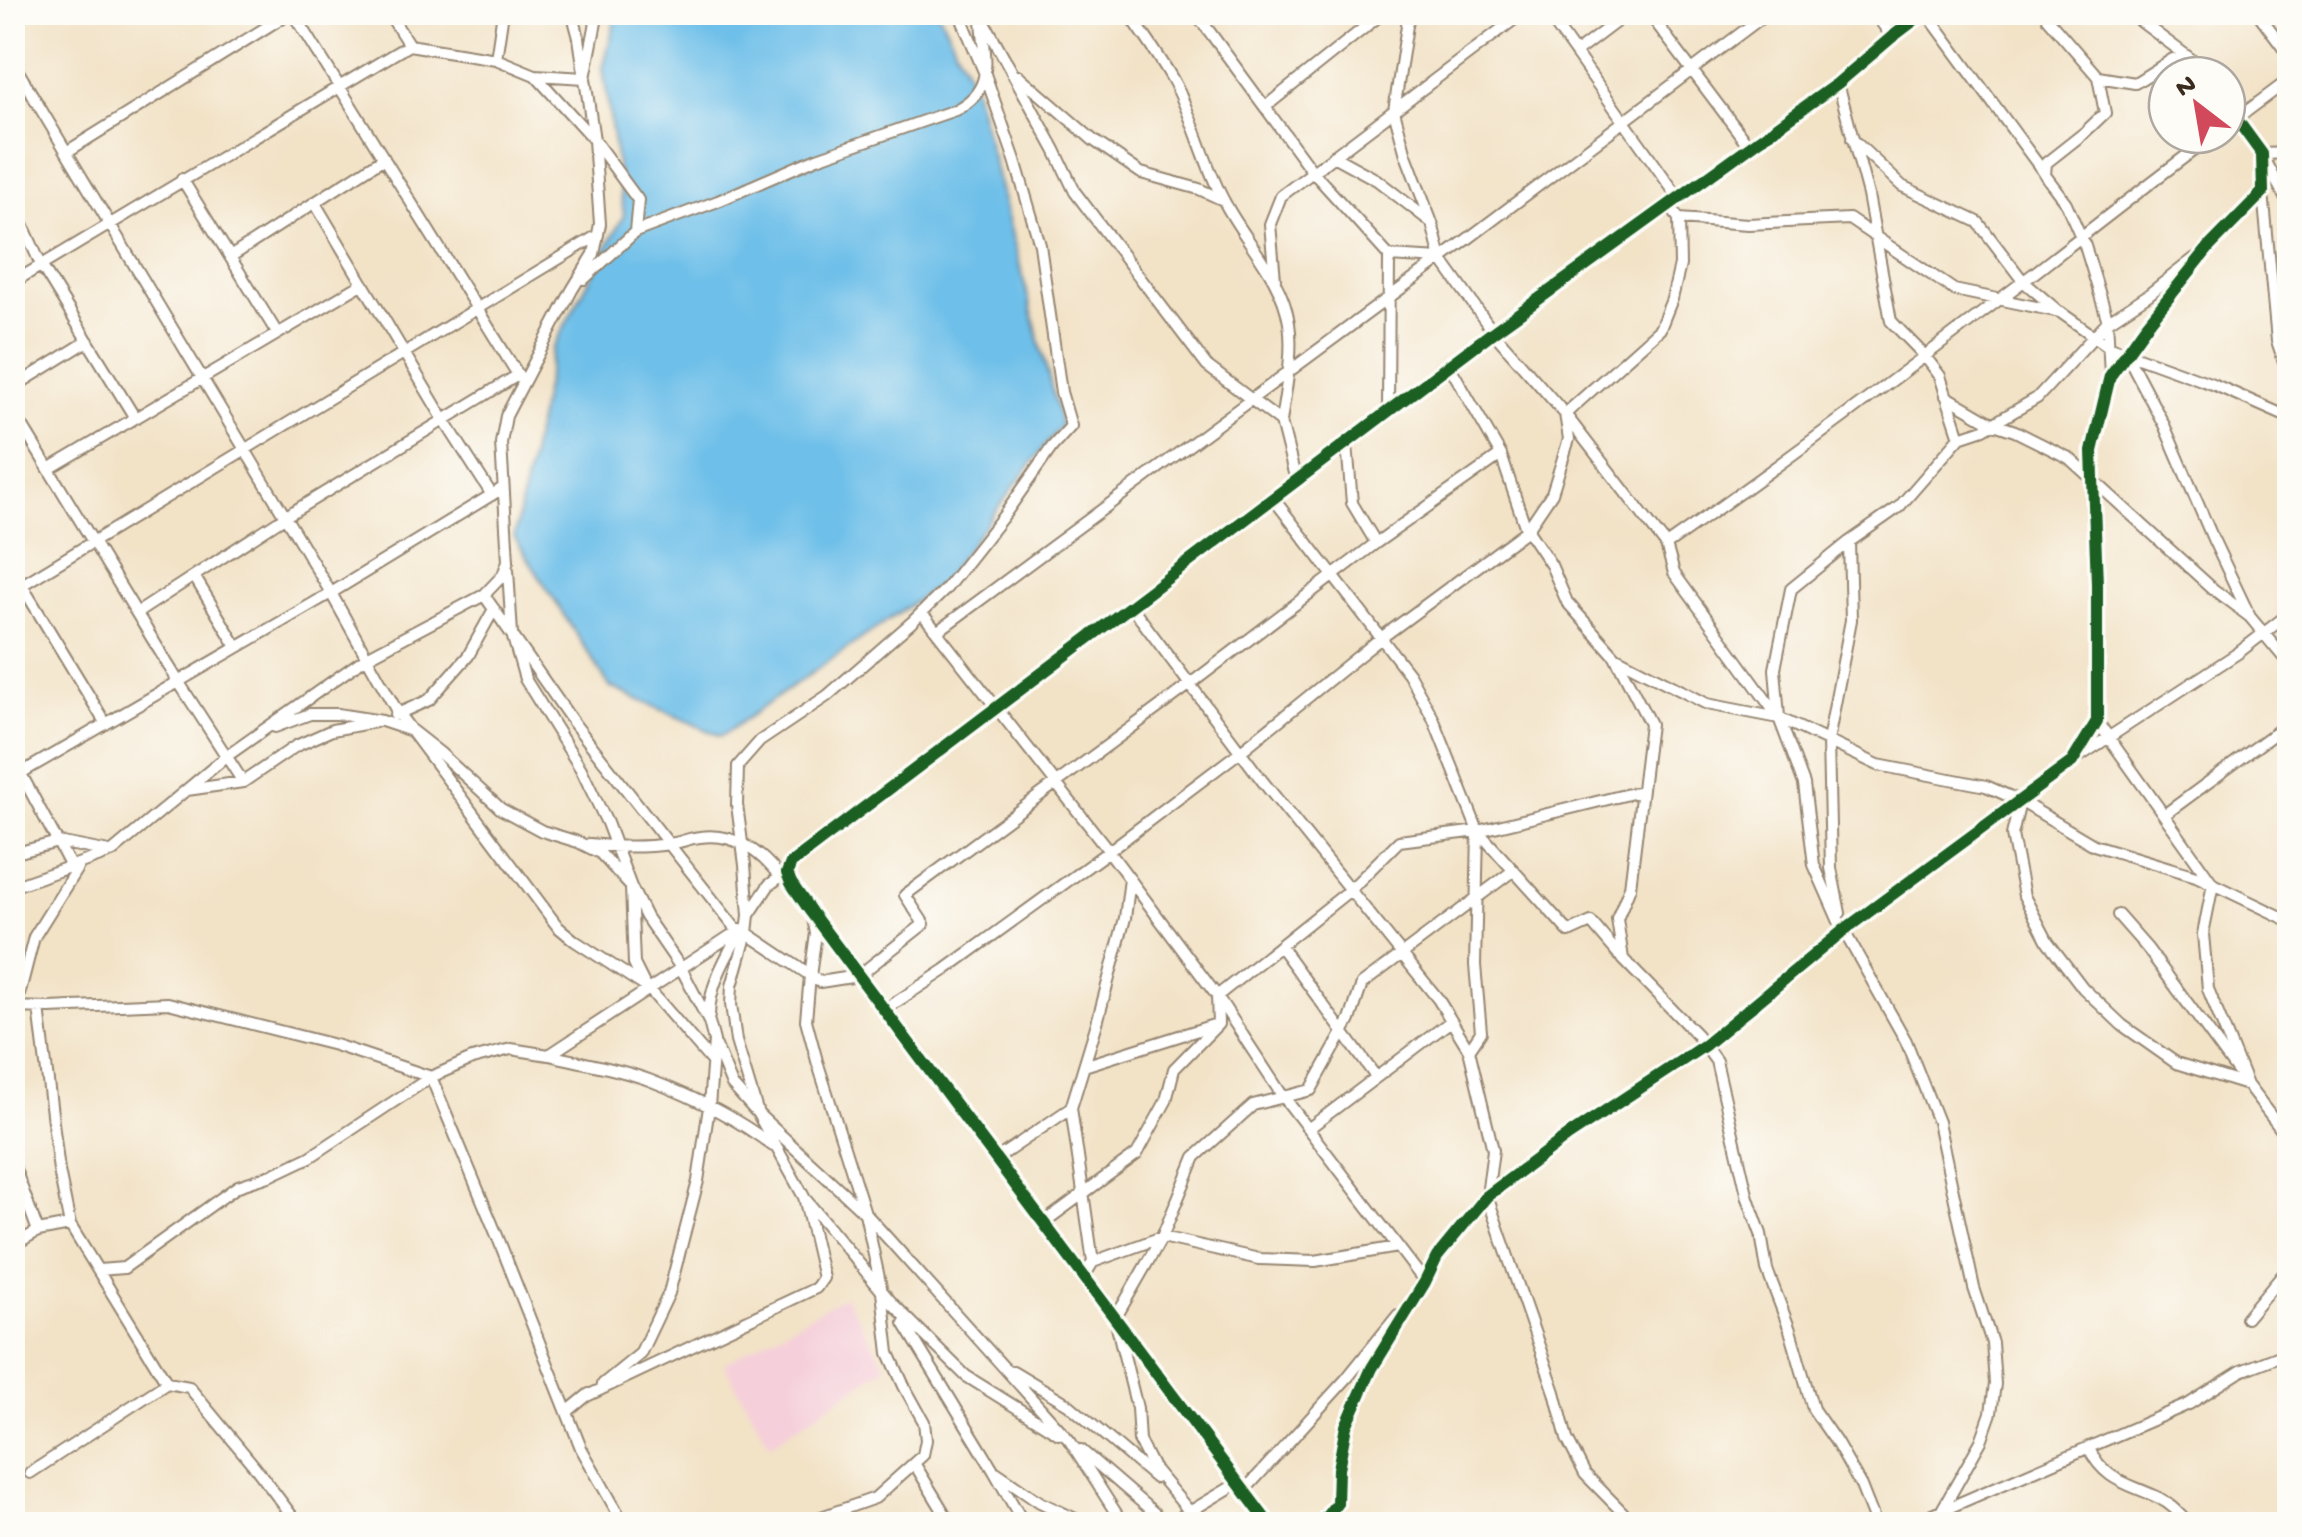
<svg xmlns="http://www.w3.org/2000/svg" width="2302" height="1537" font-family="'Gochi Hand',sans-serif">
<rect width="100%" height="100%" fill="#fdfcf7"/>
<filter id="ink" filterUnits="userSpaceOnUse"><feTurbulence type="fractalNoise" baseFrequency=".01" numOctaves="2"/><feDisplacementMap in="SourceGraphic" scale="20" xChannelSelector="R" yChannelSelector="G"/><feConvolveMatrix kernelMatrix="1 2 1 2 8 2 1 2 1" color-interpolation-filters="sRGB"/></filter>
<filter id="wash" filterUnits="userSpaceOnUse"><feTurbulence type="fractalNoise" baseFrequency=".0048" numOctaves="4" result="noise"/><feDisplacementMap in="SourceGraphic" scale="40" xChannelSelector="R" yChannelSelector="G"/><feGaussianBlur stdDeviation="2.25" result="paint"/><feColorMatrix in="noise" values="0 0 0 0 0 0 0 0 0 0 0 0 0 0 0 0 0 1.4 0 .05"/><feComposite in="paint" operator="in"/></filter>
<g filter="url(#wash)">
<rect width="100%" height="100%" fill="#f2e2c6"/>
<path fill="#f5cfda" d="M845,1296L886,1367L770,1445L724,1364Z"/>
<path fill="#6ebfe9" stroke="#547484" stroke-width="2.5" d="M617,13H939L973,84L1061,425L940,584L721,736L610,687L514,537L553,348L624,215L603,68Z"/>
</g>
<g filter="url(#ink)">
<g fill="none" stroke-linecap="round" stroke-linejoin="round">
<g stroke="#968672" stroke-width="14">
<path id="minor" d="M293,12L520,378
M388,12L409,45
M979,12L1055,150L1075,192L1207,366L1281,422L1296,481
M1128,12C1144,35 1161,58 1174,82C1195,121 1204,165 1225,203C1246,243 1282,277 1289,323C1294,355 1285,391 1281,422
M1195,12L1312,171L1389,256L1441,259
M1409,12L1394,111L1406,155L1432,223L1441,259L1493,332L1565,414L1666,545L1674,573L1779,718L1804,784L1814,865L1840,924L1906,1041L1938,1122L1974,1288L1992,1343L1995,1384L1991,1413L1981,1441L1934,1524
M1546,12L1678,197
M1648,12L1749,146
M1874,12L1892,37
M1926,12L2045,174
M2046,12L2047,18L2098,77L2105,113L2084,133L2046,163L2045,175L2066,203L2085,246L2107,318L2110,375
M2128,12L2195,62L2204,75
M2257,12L2290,56
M12,15L16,12
M1575,53L1629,12
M496,59L535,75L594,140L638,200L635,232
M12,61L331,593L398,713L558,927L575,941L649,989L712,1062
M535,75L585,78L598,12
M1019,76L1093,140L1141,173L1199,189L1223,200
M2098,77L2135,83L2173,59L2195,62
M1265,107L1384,12
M2227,126L2290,79
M1852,139L1902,186L1978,222L2023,281L2058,311
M68,151L291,12
M2290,153L2262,154L2290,207
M1333,156L1377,180L1431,222
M182,179L277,333
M2263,192L2277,341L2290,379
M12,200L41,265L135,418
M315,203L444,420L492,495
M1679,219L1748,224L1849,219L1954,290L2060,312L2108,346L2215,385L2290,418
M230,257L384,158
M584,279L635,232L718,201L817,158L955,110C997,89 984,58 982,19
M1275,279L1270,224L1281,196L1524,12
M12,283L409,45L496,59L503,12
M2275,318L2290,306
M2126,353L2164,425L2213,539L2250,617L2290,665
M1449,365L1501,455L1525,526L1551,565L1567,602L1615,656L1650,724L1630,887L1617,919L1623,959L1697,1035L1716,1061L1748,1198L1761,1234L1767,1270L1790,1330L1813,1409L1836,1442L1861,1486L1876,1524
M12,388L88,341
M1946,396L1994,424L2015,431L2069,458L2213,589L2250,617
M12,409L178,681L243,782
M1388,411L1389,256
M1960,437L1984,429L2037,398L2107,322L2148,295L2195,258
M49,469L362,284
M1273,498L1409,674L1433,718L1478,831L1569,932L1591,922L1620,956
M1376,543L1501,455
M1666,545C1791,458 1912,366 2033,274C2094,227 2153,180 2214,135
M12,569L106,724
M508,570L512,634L525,679L581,769L607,823L631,887L646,917L681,968L709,1022L714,1041L709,1107L698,1181L669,1293L640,1354L603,1384
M194,576L237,647
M12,591L598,235
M484,595L573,722L739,933H747L820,982L858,976L924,924L905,895L1189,685L1376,543L1352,503L1347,444
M1131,606L1264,783L1438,999L1469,1050L1493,1150L1487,1196L1555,1392L1567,1439L1585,1474L1634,1524
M137,613L286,516L518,375
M922,613L1102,842L1217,996L1280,1092L1425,1282L1422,1286
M938,631L1441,259L1769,12
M1616,657L1707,704L1779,718L1878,765L1986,786L2020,801L2094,845L2196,876L2290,921
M395,715L429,700L468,656L494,609
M1779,717L1775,669L1791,589L1849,542L1899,507L1960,437L1940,376L1924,355L1891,321L1868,195L1838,83
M2097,721L2213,884L2203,934L2208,989L2247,1085
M275,727L310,714H337L382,721L412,731L440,753L501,809L542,831L578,842L600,853L631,887L634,964L643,982
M12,757L71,867
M2077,758L2238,653L2290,613
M21,773L331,593L503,488
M187,790L243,782L296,746L332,730L375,722
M2020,802L2012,835L2024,896L2048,942L2083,988L2122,1025L2176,1063L2247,1085L2290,1141
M2164,815L2290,722
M589,844C615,847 642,848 669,844C679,843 689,838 700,837C734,832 761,852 780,877
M12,854L58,842L109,852
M12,887L112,852L227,756L367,657L484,595L503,575L508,561L501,443L506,416L572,290L594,254L600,224L594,140L579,38L572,12
M1840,913L1831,868L1828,741L1851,620L1849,542
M749,915L769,885L783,875
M2118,915L2147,948L2238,1072
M1280,946L1376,1077
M12,1007L49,1008L168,1003L335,1045L431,1077L472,1059L511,1049L549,1055L730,936L739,933
M39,1008L59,1171L70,1225L167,1383L189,1387L255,1467L298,1524
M884,1010L945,970L1109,851L1241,751L1381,638L1527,530L1552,493L1569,439L1565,414L1660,329L1672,299L1680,265L1679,219L1670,206
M709,1016C709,985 727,956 741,930
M716,1046L732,1085L758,1114L865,1213L1070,1441L1123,1524
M1469,1050L1481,1032L1475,965L1478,831
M549,1055C582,1063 617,1068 649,1080C691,1096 737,1118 773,1146
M12,1058L16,1007L34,937L79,865
M1084,1066L1217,1024
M1071,1108L1093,1262
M1308,1129L1451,1021
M996,1159L1071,1108L1097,1023L1125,918L1130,879
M12,1161L38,1231L12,1246
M806,1200L892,1303L966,1376L1059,1434
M1043,1223L1137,1154L1166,1101L1174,1069L1218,1024L1217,996L1350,890L1399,841L1478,831L1641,791
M38,1231L70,1225
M99,1270L124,1268L238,1186L272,1175L310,1157L431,1077L498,1238L581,1448L624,1524
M1084,1277L1093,1262L1162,1237L1259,1259L1315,1261L1398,1247
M2246,1318L2290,1265
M904,1323L994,1471L1024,1524
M1013,1371L1068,1404L1155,1478
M587,1396L816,1288L823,1278L804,1197L758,1114L736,1041L731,1004L732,986L747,933L749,915L745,865L737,805L738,766L760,741L827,696L912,622L945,590L1005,514L1052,447L1071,426L1061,392L1040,245L1015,160L985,74L959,12
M567,1412L589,1394
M2088,1447C2105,1482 2128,1483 2159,1498C2171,1504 2181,1514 2189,1524
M1081,1450L1167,1524
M914,1463L951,1524
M996,1472L1040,1502L1086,1524
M30,1473L167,1383
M1244,1491L1347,1378L1398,1315
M801,1524L875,1498L923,1455L926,1440L924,1422L904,1386L889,1353L882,1292L865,1213L817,1061L806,1020L810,976L816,933L812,915
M1169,1524L1238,1483
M1200,1524L1153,1468L1139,1441L1137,1408L1115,1319L1162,1237L1195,1157L1253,1105L1311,1090L1350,1020L1362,984L1514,870
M1321,1524L1337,1503L1338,1469L1346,1426L1372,1368L1425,1282L1437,1257L1487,1196L1569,1135L1705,1045L1844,930L2072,762L2097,721V584L2092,451L2110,376L2145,327L2210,246L2263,192L2262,154L2227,106
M1911,1524L2189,1404L2241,1371L2290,1352"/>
</g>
<g stroke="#968672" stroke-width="16">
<path id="tertiary" d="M1269,1524L811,912L791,883L787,873L791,863L1493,332L1838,83L1892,37L1925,12"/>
</g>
<use href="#minor" stroke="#fff" stroke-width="10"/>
<use href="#tertiary" stroke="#fff" stroke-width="12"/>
<g stroke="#fdfcf7" stroke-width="19">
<path id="cycleway" d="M1269,1524L811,912L791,883L787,873L791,863L1493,332L1838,83L1892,37L1925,12
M1321,1524L1337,1503L1338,1469L1346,1426L1372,1368L1425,1282L1437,1257L1487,1196L1569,1135L1705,1045L1844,930L2072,762L2097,721V584L2092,451L2110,376L2145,327L2210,246L2263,192L2262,154L2227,106"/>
</g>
<use href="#cycleway" stroke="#1b5e20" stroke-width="12"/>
</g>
</g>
<rect width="2302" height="1537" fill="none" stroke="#fdfcf7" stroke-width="50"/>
<g transform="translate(2197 105) rotate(329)"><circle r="48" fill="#fdfcf7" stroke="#afa8a0" stroke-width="2.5"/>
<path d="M0-8L18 38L0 25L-18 38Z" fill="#d1495b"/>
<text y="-15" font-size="28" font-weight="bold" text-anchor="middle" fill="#3b2a1e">N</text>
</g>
</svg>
